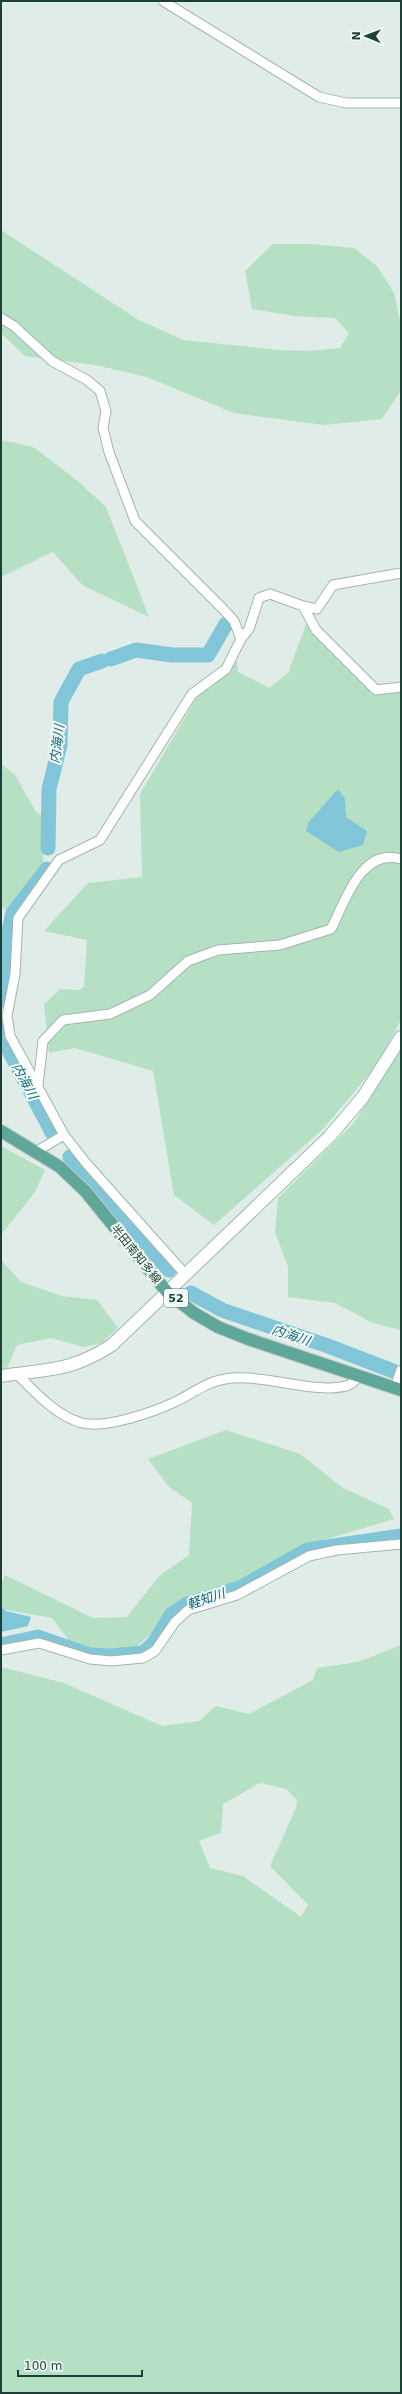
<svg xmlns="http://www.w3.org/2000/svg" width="402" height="2394" font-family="'DejaVu Sans','Noto Sans JP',sans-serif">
<rect width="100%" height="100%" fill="#e0ece7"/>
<path fill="#b6e0c4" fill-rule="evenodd" d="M1,230L137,319L183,340L279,350L310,351L340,348L349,333L335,318L294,316L252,309L245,271L273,244H311L354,248L377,266L394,293L401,325V390L382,419L324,425L234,413L147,377L95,365L25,356L1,333Z
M1,441L12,442L35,448L79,482L106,507L149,617L82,585L53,552L1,577Z
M308,619L374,693L401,691V1020L377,1065L323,1129L214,1225L174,1195L153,1071L75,1048L49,1053L44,1004L60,989L79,990L84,987L87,940L44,931L88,883L142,877L140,794L197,697L237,661L238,672L269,688L288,673Z
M1,764L15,775L36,812L44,817L43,868L9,912L1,906Z
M401,1048V1330L373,1323L335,1303L288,1297V1267L275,1232L278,1198L353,1124Z
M1,1146L45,1170L35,1192L1,1235Z
M1,1260L21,1282L62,1296L97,1300L118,1328L102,1343L84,1347L51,1338L17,1345L6,1370L1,1371Z
M226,1430L300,1454L343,1488L389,1509L394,1519L307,1545L247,1578L185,1599L170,1610L157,1628L134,1649L103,1652L73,1646L52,1618L1,1609V1585L5,1575L93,1618L127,1617L159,1576L189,1555L192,1503L169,1487L148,1459Z
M401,1645V2393H1V1667L64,1683L162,1726L199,1721L216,1706L249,1714L313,1680L317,1668L358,1662ZM260,1783L286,1789L297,1800L296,1808L270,1866L308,1905L301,1917L243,1876L210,1868L199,1841L221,1833L223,1804Z"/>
<path fill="#81c6d8" d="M338,789L345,799L346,817L367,831L363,845L339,852L306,831L308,823Z
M1,1606L6,1611L31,1617L28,1626L1,1632Z"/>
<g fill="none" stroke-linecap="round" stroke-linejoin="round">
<path stroke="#81c6d8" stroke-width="15" d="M111,659L136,650L172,655H208L226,624
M48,848L49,789L60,745L61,702L79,669L102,661
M8,935L13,913L47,869
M1,1000L6,946
M1,1026L4,1041L53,1134
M70,1157L169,1270
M191,1293L222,1310L328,1346L393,1371
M1,1645L38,1637L90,1655L111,1656L143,1653L154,1643L172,1614L187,1604L240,1588L307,1550L401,1536"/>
<g stroke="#a2b5af" stroke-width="11">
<path id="street" d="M163,1L319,97L346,103H401
M1,318L14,326L52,361L87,380L100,391L106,411L103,428L109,452L135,521L225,611L234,621L241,639
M303,606L317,609L333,585L401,573
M38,1085L43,1041L63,1020L110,1014L150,995L188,961L218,950L280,945L331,929C345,902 361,847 401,859
M37,1151L64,1135
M185,1274L86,1163L64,1135L10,1036L7,1016L15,974L18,918L59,860L100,840L192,694L226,669L241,639L249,629L259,598L270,594L303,606L316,630L376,690L401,687
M17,1374C35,1392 56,1416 82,1423C106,1429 153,1412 175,1402C192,1394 206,1382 225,1379C259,1372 317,1396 349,1385C353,1384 357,1378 360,1375
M395,1388L401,1370
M1,1650L39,1643L90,1659L111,1661L143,1658L155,1651L175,1622L188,1610L237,1595L309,1556L337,1550L401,1544"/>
</g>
<g stroke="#9db9b1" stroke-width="14">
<path id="secondary" d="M1,1376C48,1369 70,1372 112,1345L330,1136L363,1097L401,1037"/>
</g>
<g stroke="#c0c9c7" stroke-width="14">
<path id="primary" d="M1,1131L60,1167L86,1192L167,1292L194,1313L218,1327L248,1339L401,1390"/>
</g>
<use href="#street" stroke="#fff" stroke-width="9"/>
<use href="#secondary" stroke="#fff" stroke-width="12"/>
<use href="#primary" stroke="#5fa798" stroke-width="12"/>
</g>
<g text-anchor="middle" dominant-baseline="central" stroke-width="4" stroke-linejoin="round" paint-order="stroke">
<rect fill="#f0f9f5" stroke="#5d7771" stroke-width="1" x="164" y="1289" width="24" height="18" rx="3"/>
<g font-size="11" font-weight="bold" fill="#1e3f38">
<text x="176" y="1298">52</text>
</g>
<g font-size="12" fill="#1e3f38" stroke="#f0f9f5">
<text transform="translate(136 1254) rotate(51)">半田南知多線</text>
</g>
<g font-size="13" font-style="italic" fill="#126881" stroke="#f0f9f5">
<text transform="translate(57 744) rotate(-83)">内海川</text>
<text transform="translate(25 1081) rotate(62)">内海川</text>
<text transform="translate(291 1335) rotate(19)">内海川</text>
<text transform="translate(206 1599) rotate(-19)">軽知川</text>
</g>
</g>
<rect width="402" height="2394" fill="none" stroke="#1e3f38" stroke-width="4"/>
<g transform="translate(366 36) rotate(271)" stroke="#f0f9f5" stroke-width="3" paint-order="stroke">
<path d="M0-3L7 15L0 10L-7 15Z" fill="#1e3f38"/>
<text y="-6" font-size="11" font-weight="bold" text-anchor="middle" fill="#1e3f38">N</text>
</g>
<path d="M18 2370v6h124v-6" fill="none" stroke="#1e3f38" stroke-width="2"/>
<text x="24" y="2370" font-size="12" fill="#1e3f38" stroke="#f0f9f5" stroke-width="3" paint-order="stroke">100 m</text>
</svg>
